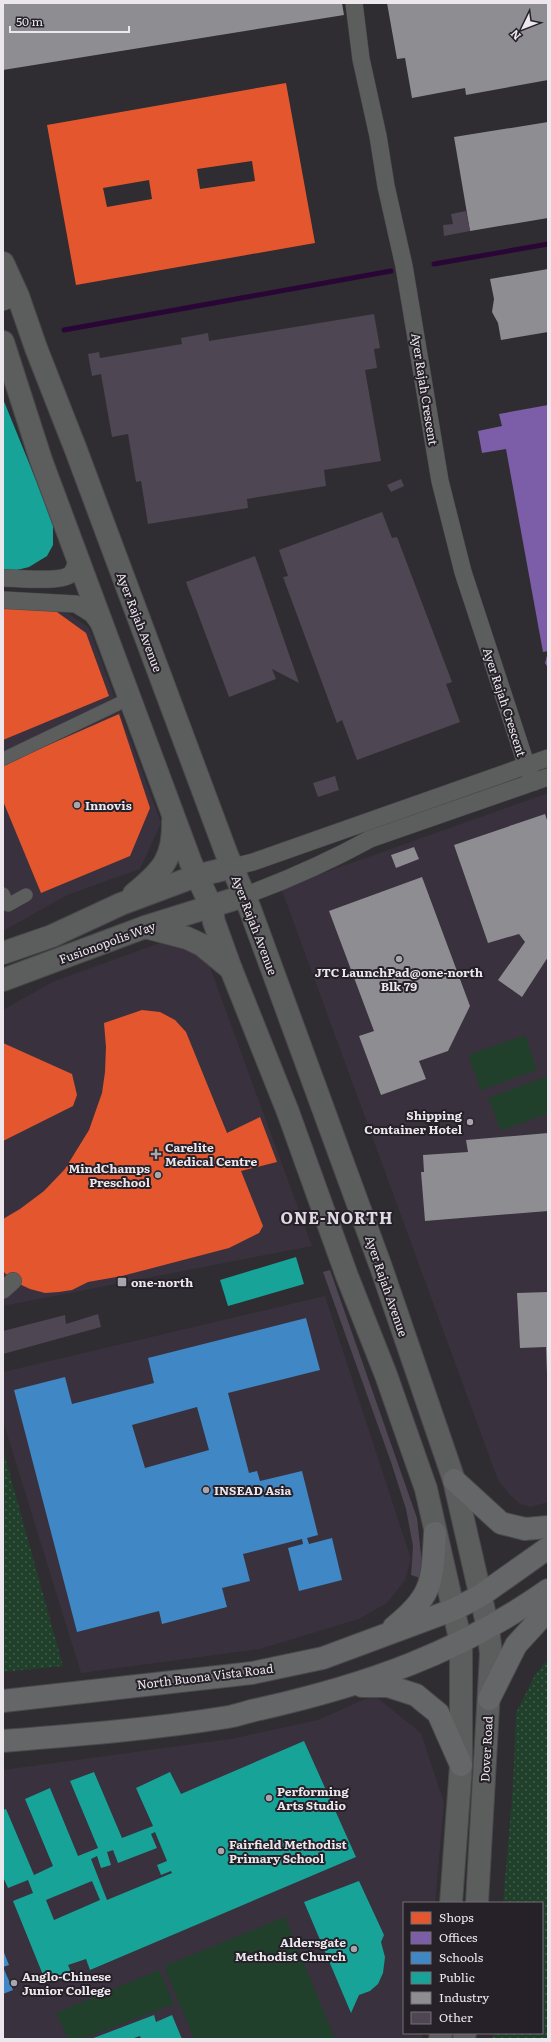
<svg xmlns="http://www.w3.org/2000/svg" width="551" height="2042" font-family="Literata,serif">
<defs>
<pattern id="grass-dots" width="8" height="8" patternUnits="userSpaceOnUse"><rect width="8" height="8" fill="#21402b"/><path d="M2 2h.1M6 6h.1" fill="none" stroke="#415c4a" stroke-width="1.8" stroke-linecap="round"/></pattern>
</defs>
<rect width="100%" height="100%" fill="#2f2d31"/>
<g fill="#39313d">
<polygon points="3,602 52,602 89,628 161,823 140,869 67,895 3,931"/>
<polygon points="548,793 548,1502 531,1507 520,1504 510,1495 498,1480 281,888"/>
<polygon points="168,940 207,959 312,1246 3,1306 3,1010 52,982"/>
<polygon points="325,1296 411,1559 405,1580 387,1603 359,1619 260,1649 81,1673 3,1421 3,1372"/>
<polygon points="374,1695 421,1733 444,1803 435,1903 404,1903 404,2033 423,2033 422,2039 3,2039 3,1770 230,1739 318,1720"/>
</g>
<g fill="url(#grass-dots)">
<polygon points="3,1450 63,1666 3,1672"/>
<polygon points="548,1659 548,2039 492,2039 493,2033 542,2033 542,1903 503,1903 513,1787 516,1713 535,1675"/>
</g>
<g fill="#21402b">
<polygon points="525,1035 537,1070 481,1090 468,1055"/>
<polygon points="548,1076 548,1113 501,1131 488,1098"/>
<polygon points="285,1917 335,2039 194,2039 164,1966"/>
<polygon points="159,1970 174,2004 82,2039 68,2039 56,2013"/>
</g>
<g fill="#e4572e" fill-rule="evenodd">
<path d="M 286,83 L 315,243 L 76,285 L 47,125 ZM 252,161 L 255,181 L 200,189 L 197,169 ZM 149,180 L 152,199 L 107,207 L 103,188 Z"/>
<polygon points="3,606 50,607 86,633 109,696 3,740"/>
<polygon points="119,714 150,808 130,856 41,893 3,801 3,765"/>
<polygon points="142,1010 160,1012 175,1020 186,1032 227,1133 260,1117 277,1162 241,1171 263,1226 259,1233 229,1248 122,1276 88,1282 72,1290 59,1292 45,1293 30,1289 13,1281 3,1271 3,1219 20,1209 44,1191 65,1169 89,1130 102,1093 105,1072 106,1047 104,1023"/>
<polygon points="3,1043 72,1074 77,1095 73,1106 3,1141"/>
</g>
<g fill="#7b5ea7">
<polygon points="548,405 548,651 543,652 506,449 482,453 478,431 502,426 499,414"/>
<polygon points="548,652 548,668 545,663"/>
</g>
<g fill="#3f88c5" fill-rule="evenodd">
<path d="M 306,1318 L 320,1370 L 228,1393 L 249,1473 L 257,1471 L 260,1481 L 302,1471 L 318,1535 L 307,1538 L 309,1544 L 332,1538 L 342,1580 L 299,1591 L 288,1548 L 303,1544 L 302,1539 L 243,1554 L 250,1581 L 222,1588 L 227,1607 L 162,1624 L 159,1611 L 77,1632 L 14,1390 L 65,1377 L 72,1404 L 154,1383 L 148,1358 ZM 197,1407 L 209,1450 L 145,1468 L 132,1425 Z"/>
<polygon points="3,1950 9,1965 3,1967 13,1990 3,1994"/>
</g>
<g fill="#17a398" fill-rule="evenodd">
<polygon points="3,399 53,522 53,545 47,556 29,567 5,573 3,573"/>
<polygon points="296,1257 304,1284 228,1306 220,1280"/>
<path d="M 304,1741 L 356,1857 L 90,1970 L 86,1959 L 68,1965 L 72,1974 L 53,1982 L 49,1973 L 43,1975 L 13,1901 L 33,1893 L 28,1880 L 8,1888 L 3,1877 L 3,1810 L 6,1809 L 34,1875 L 53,1866 L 25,1799 L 50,1788 L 78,1856 L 98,1848 L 70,1781 L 94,1772 L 122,1838 L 153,1826 L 136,1788 L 170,1772 L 181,1794 ZM 155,1832 L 167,1861 L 157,1865 L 161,1875 L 171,1871 L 172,1873 L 107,1900 L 91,1859 L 97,1856 L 101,1868 L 111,1865 L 107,1852 L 113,1850 L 118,1863 L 157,1848 L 151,1834 ZM 92,1881 L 100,1900 L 54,1920 L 46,1900 Z"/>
<polygon points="359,1881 384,1935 381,1942 385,1957 383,1973 378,1984 370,1991 359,1995 351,2013 304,1902"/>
<polygon points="154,2015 156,2022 172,2015 182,2039 141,2039 140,2036 131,2039 91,2039"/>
</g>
<g fill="#8d8d92">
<polygon points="3,3 342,3 344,15 3,70"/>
<polygon points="387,3 548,3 548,80 466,95 465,88 412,98 405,58 397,59"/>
<polygon points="548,122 548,218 470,231 454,137"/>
<polygon points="548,269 548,332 501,340 498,323 492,312 494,299 490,279"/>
<polygon points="545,814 548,823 548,957 522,997 498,980 525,942 519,934 488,943 454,845"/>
<polygon points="414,847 419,859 396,868 391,855"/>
<polygon points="422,877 470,1006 448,1051 419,1061 426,1079 381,1095 359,1036 374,1031 329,911"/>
<polygon points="548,1133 548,1211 425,1221 421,1172 424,1172 423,1155 468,1152 466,1140"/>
<polygon points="548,1292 548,1373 547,1374 546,1347 520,1348 517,1293"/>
</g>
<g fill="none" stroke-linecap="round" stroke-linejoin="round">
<g stroke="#2a0637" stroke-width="5">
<polyline points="434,264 548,244"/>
<polyline points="64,330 391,271"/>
</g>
</g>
<g fill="#4e4652">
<polygon points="466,211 470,231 444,236 443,225 453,224 451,214"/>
<polygon points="374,314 380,348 374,349 377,368 365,370 381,461 324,470 326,486 247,499 248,508 148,524 141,481 136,482 128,434 112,437 101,374 92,376 88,354 99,352 100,358 182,344 181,338 208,333 209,341"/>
<polygon points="401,479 404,486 391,492 387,485"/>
<polygon points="382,512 392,538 397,537 452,682 446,684 460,722 357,760 342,720 337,723 283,577 288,576 279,550"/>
<polygon points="255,556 299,683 272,669 276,679 229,697 186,582"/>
<polygon points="335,776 339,790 318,797 313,783"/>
<polygon points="330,1270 417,1518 422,1563 420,1578 411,1575 413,1546 406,1509 391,1462 323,1272"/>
<polygon points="98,1314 101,1327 3,1354 3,1331 65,1315 66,1324"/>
</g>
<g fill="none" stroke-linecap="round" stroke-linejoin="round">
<g stroke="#49484a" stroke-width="14">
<g id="pedestrian">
<polyline points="3,759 120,703"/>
<polyline points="3,894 8,905 26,895"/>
</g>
</g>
<g stroke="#49484a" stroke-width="18">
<g id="minor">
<polyline points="354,3 361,59 378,136 386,186 404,266 440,481 463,572 527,767 534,782"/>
<polyline points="3,302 18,296"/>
<path d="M 3,578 C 17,578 61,583 71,574 C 74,570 76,564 78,560"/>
<polyline points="3,600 76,604 92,614 100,625"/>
<polyline points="233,867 253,862 548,758"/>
<path d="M 244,896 C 287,880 330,861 370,839 L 548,777"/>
<polyline points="3,1290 13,1281"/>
</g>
</g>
<g stroke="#49484a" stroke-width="24">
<g id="tertiary">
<polyline points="3,263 18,296 36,348 76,450 227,855 250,909 381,1267 454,1480 488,1628 491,1654 477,1903"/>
<polyline points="3,342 41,460 191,863 211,906 214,922 231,969 288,1112 347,1276 386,1375 426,1489 461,1643 461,1765 451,1903"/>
<path d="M 134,894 C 162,871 174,859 173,821"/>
<polyline points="145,927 187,938 202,945 231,969"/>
<polyline points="3,953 52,936 121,904 196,876 233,867"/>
<polyline points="3,980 145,927 244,896"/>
<polyline points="440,2039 441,2033"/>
<polyline points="464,2039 465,2033"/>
</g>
</g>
<g stroke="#49484a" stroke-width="24">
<g id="primary">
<polyline points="454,1480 501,1523 525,1529 548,1527"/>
<path d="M 394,1627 C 434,1595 432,1581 435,1533"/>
<polyline points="362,1686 388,1686 416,1695 422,1700 438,1713 461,1765"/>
<polyline points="489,1699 516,1645 548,1610"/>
<polyline points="3,1701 252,1673 323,1658 455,1609 480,1596 548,1548"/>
<path d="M 3,1741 C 78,1735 154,1729 228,1717 C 239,1715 249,1711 260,1709 C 366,1685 459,1653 548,1590"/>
</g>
</g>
<use href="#pedestrian" stroke="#5c5d5d" stroke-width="13"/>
<use href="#minor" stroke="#5c5d5d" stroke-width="17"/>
<use href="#tertiary" stroke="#5c5d5d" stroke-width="22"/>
<use href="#primary" stroke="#656667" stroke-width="22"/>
</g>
<g fill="#a9a6ab" stroke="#262129" stroke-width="1.5">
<circle cx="77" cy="805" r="4"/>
<circle cx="399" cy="959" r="4"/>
<circle cx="470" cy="1122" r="4"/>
<path d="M154 1148h4v4h4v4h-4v4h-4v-4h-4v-4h4z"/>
<circle cx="158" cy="1175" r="4"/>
<rect x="117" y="1277" width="10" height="10" rx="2"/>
<circle cx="206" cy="1490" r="4"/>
<circle cx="269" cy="1798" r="4"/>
<circle cx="221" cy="1851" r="4"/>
<circle cx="354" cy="1949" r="4"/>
<circle cx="14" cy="1983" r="4"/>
</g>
<g text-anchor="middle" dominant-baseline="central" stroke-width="4" stroke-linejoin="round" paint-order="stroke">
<g font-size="12" fill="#ebe7ec" stroke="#262129">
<text transform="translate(425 389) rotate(81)">Ayer Rajah Crescent</text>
<text transform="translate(140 622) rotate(69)">Ayer Rajah Avenue</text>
<text transform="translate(505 702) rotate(72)">Ayer Rajah Crescent</text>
<text transform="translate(255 925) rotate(69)">Ayer Rajah Avenue</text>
<text transform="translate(107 942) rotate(-20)">Fusionopolis Way</text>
<text transform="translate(387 1286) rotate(71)">Ayer Rajah Avenue</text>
<text transform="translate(205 1676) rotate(-7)">North Buona Vista Road</text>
<text transform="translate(486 1749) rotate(-87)">Dover Road</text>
</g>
<g font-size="12" font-weight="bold" fill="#ebe7ec" stroke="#262129" text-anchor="start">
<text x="85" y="805">Innovis</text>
<text x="399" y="972" text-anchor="middle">JTC LaunchPad@one-north<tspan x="399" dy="14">Blk 79</tspan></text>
<text x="462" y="1115" text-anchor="end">Shipping<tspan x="462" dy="14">Container Hotel</tspan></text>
<text x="165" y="1147">Carelite<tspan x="165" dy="14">Medical Centre</tspan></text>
<text x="150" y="1168" text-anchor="end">MindChamps<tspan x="150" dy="14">Preschool</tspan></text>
<text x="131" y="1282">one-north</text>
<text x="214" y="1490">INSEAD Asia</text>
<text x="277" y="1791">Performing<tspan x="277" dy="14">Arts Studio</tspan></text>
<text x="229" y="1844">Fairfield Methodist<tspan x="229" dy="14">Primary School</tspan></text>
<text x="346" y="1942" text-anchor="end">Aldersgate<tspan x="346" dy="14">Methodist Church</tspan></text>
<text x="22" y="1976">Anglo-Chinese<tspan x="22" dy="14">Junior College</tspan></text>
</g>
<g font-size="16" font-weight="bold" letter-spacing="1" fill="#e0d9e3" stroke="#262129">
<text x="337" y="1217">ONE-NORTH</text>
</g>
</g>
<rect width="551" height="2042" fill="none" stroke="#ebe7ec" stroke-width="8"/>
<rect x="403" y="1902" width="140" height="132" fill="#262129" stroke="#757077"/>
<rect x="411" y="1912" width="20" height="12" fill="#e4572e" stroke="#757077"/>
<text x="439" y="1922" font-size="12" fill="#ebe7ec">Shops</text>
<rect x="411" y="1932" width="20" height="12" fill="#7b5ea7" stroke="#757077"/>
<text x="439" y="1942" font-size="12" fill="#ebe7ec">Offices</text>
<rect x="411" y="1952" width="20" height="12" fill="#3f88c5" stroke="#757077"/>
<text x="439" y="1962" font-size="12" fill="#ebe7ec">Schools</text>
<rect x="411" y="1972" width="20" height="12" fill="#17a398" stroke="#757077"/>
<text x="439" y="1982" font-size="12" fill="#ebe7ec">Public</text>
<rect x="411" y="1992" width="20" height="12" fill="#8d8d92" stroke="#757077"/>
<text x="439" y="2002" font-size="12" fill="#ebe7ec">Industry</text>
<rect x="411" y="2012" width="20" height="12" fill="#4e4652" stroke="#757077"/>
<text x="439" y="2022" font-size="12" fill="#ebe7ec">Other</text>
<g transform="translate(523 28) rotate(227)" stroke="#262129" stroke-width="3" paint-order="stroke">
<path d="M0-3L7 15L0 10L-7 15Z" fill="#ebe7ec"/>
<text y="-6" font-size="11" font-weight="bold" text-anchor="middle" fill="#ebe7ec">N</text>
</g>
<path d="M10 26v6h119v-6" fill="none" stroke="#ebe7ec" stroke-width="2"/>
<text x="16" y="26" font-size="12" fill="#ebe7ec" stroke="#262129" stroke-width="3" paint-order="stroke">50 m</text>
</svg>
